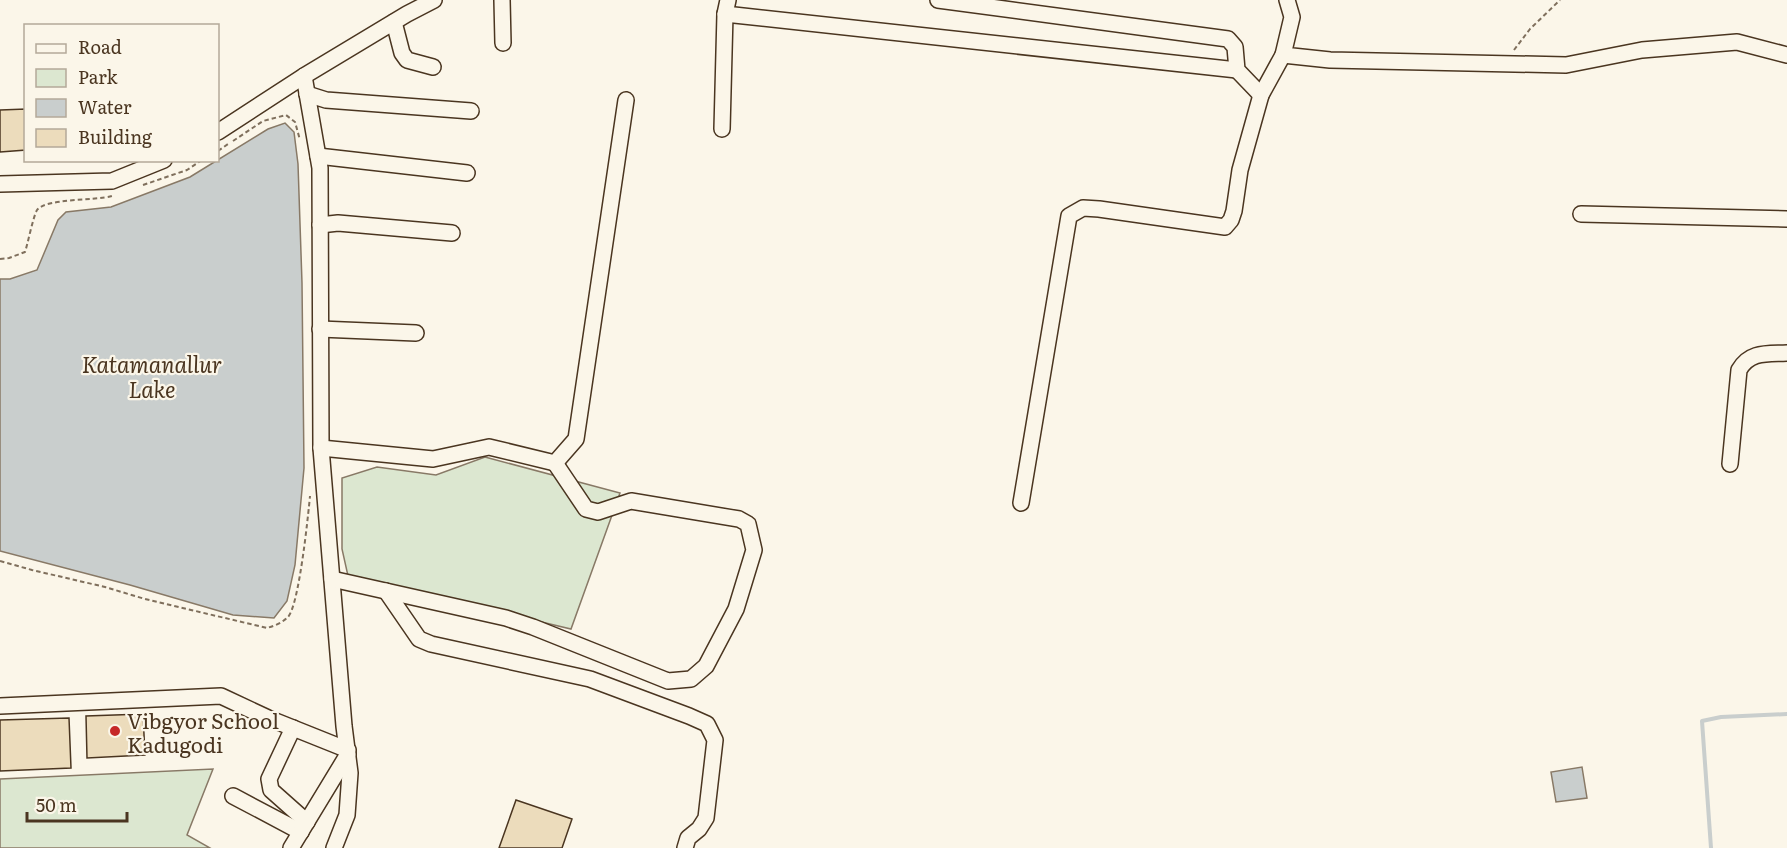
<svg xmlns="http://www.w3.org/2000/svg" width="1787" height="848" font-family="Literata,serif">
<rect width="100%" height="100%" fill="#fbf6e9"/>
<g fill="#dce7d0" stroke="#887966" stroke-width="1.5">
<polygon points="485,457 620,493 571,629 348,576 342,549 342,478 377,467 436,475"/>
<polygon points="213,769 187,835 210,848 0,848 0,779"/>
</g>
<g fill="#c9cecd" stroke="#887966" stroke-width="1.5">
<polygon points="285,123 294,132 298,164 302,283 304,468 295,565 287,601 274,618 233,615 130,585 0,551 0,279 10,279 37,270 58,220 66,212 111,207 190,177 268,129"/>
<polygon points="1582,767 1587,798 1556,802 1551,772"/>
</g>
<g fill="none" stroke-linecap="round" stroke-linejoin="round">
<polyline stroke="#c9cecd" stroke-width="4" points="1711,848 1702,721 1721,717 1787,714"/>
</g>
<g fill="#ecdcbc" stroke="#4a3520" stroke-width="1.5">
<polygon points="26,109 26,150 0,152 0,110"/>
<polygon points="143,714 145,755 87,758 86,716"/>
<polygon points="69,718 71,768 0,771 0,720"/>
<polygon points="516,800 572,819 562,848 499,848"/>
</g>
<g fill="none" stroke-linecap="round" stroke-linejoin="round">
<g stroke="#4a3520" stroke-width="18">
<g id="minor">
<polyline points="502,0 503,43"/>
<polyline points="938,0 1228,39 1235,47 1237,70 1261,95"/>
<polyline points="1287,0 1292,17 1283,55 1330,60 1566,65 1642,50 1737,42 1787,55"/>
<polyline points="725,14 1237,70"/>
<polyline points="394,22 402,53 407,60 433,67"/>
<polyline points="304,76 320,168 321,448 344,726 350,773 347,815 334,848"/>
<polyline points="307,94 326,100 471,111"/>
<polyline points="722,129 725,14 728,0"/>
<polyline points="218,132 304,76 407,14 434,0"/>
<polyline points="318,156 467,173"/>
<polyline points="0,184 112,181 164,160"/>
<polyline points="1581,214 1787,219"/>
<polyline points="320,225 338,223 452,233"/>
<polyline points="320,329 416,333"/>
<polyline points="321,448 433,459 489,447 555,463 576,439 626,100"/>
<path d="M 1730,464 L 1739,370 C 1750,351 1767,354 1787,353"/>
<polyline points="1021,503 1069,216 1083,208 1099,209 1225,227 1231,220 1234,211 1240,170 1261,95 1283,55"/>
<polyline points="332,579 506,618 533,627 668,681 691,679 706,666 736,609 754,550 748,524 739,519 631,501 598,512 586,509 555,463"/>
<polyline points="386,591 419,639 431,644 590,679 689,716 707,724 715,740 706,818 699,829 688,838 685,848"/>
<polyline points="0,706 221,696 268,718 348,750"/>
<polyline points="293,728 269,779 271,790 307,822"/>
<polyline points="233,796 301,832"/>
<polyline points="291,848 348,754"/>
</g>
</g>
<g stroke="#7f6f5c" stroke-width="2" stroke-dasharray="4.5 3" stroke-linecap="butt">
<polyline points="1514,50 1530,29 1560,0"/>
<polyline points="233,141 263,121 286,115 295,122 300,140"/>
<polyline points="218,151 228,144"/>
<polyline points="143,185 187,170 202,160"/>
<path d="M 0,259 L 9,258 L 25,252 C 28,243 33,217 37,210 C 46,198 95,201 112,196"/>
<path d="M 0,561 L 32,570 L 105,587 L 145,599 L 267,628 C 274,626 282,623 288,617 C 299,605 308,517 310,496"/>
</g>
<use href="#minor" stroke="#fbf6e9" stroke-width="15"/>
</g>
<circle fill="#c62828" stroke="#fbf6e9" stroke-width="2" cx="115" cy="731" r="6"/>
<g text-anchor="middle" dominant-baseline="central" stroke-width="4.5" stroke-linejoin="round" paint-order="stroke">
<g font-size="21" fill="#4a3520" stroke="#fbf6e9" text-anchor="start">
<text x="127" y="719">Vibgyor School<tspan x="127" dy="24">Kadugodi</tspan></text>
</g>
<g font-size="22" font-style="italic" fill="#4a3520" stroke="#fbf6e9">
<text x="152" y="363">Katamanallur<tspan x="152" dy="25">Lake</tspan></text>
</g>
</g>
<rect x="24" y="24" width="195" height="138" fill="#fbf6e9" stroke="#b4a999" stroke-width="1.5"/>
<rect x="36" y="44" width="30" height="9" fill="#fbf6e9" stroke="#b4a999" stroke-width="1.5"/>
<text x="78" y="54" font-size="18" fill="#4a3520">Road</text>
<rect x="36" y="69" width="30" height="18" fill="#dce7d0" stroke="#b4a999" stroke-width="1.5"/>
<text x="78" y="84" font-size="18" fill="#4a3520">Park</text>
<rect x="36" y="99" width="30" height="18" fill="#c9cecd" stroke="#b4a999" stroke-width="1.5"/>
<text x="78" y="114" font-size="18" fill="#4a3520">Water</text>
<rect x="36" y="129" width="30" height="18" fill="#ecdcbc" stroke="#b4a999" stroke-width="1.5"/>
<text x="78" y="144" font-size="18" fill="#4a3520">Building</text>
<path d="M27 812v9h100v-9" fill="none" stroke="#4a3520" stroke-width="3"/>
<text x="36" y="812" font-size="18" fill="#4a3520" stroke="#fbf6e9" stroke-width="4.5" paint-order="stroke">50 m</text>
</svg>
